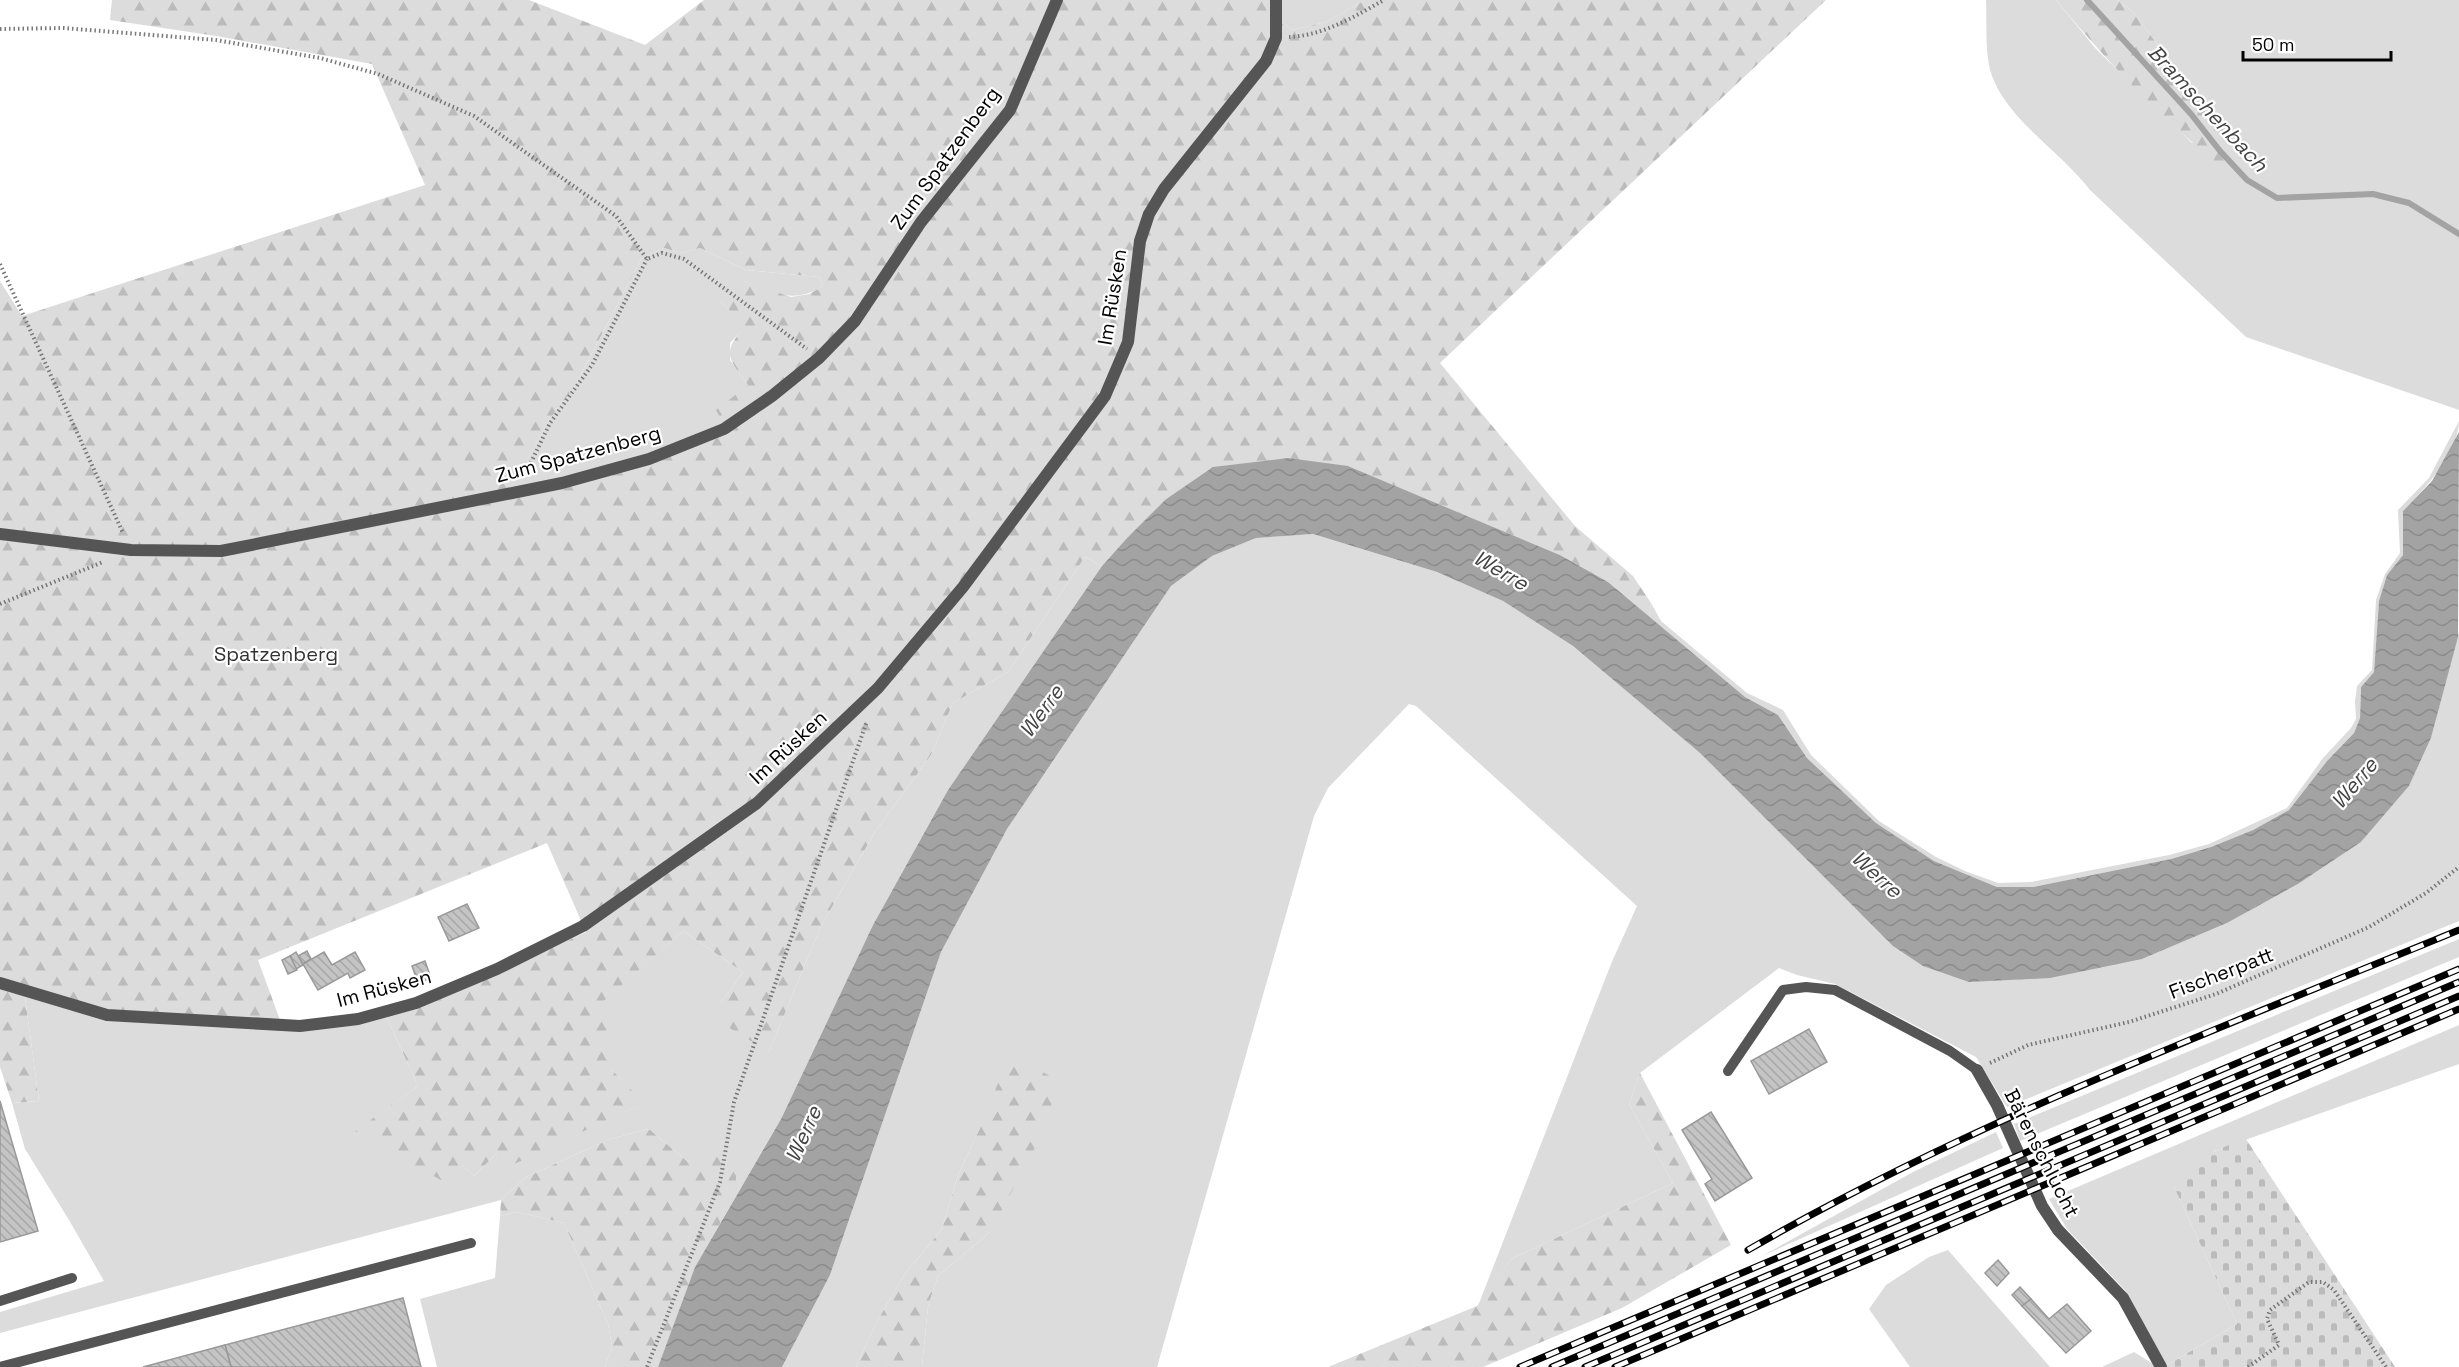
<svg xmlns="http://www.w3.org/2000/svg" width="2459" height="1367" font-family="'Space Grotesk',sans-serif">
<defs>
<pattern id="forest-firs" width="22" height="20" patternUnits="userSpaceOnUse" patternTransform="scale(1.5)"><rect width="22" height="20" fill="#dcdcdc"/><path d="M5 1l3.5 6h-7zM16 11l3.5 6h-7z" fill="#bbb"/></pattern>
<pattern id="cemetery-stones" width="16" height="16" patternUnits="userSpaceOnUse" patternTransform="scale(1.5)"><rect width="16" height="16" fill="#dcdcdc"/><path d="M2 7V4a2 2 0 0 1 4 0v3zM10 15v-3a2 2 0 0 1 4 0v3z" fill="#bbb"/></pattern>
<pattern id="water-waves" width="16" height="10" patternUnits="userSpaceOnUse" patternTransform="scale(1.5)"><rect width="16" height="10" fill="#a3a3a3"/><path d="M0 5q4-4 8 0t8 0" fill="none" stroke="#8b8b8b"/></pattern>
<pattern id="building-back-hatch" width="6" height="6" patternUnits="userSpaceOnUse" patternTransform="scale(1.5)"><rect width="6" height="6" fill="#c4c4c4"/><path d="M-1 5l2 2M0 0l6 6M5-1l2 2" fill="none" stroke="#a7a7a7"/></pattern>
</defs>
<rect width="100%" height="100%" fill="#fff"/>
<g fill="#dcdcdc">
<polygon points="1283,0 1365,0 1326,22 1292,30 1283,22"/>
<path d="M 1986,0 L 2056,0 L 2096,49 L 2192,143 L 2233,139 L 2210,116 L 2135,14 L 2118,0 L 2459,0 L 2459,410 L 2246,337 L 2090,190 C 2061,151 1999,115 1989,65 C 1985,44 1987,21 1986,0 Z"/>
<path d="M 664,248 L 682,253 L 700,248 L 746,270 L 819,277 L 823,286 C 792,305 775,292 743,281 L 721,302 L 746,326 L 730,343 L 730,360 L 748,385 L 728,434 L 650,464 L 505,500 L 549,420 L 574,388 L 641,259 Z"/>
<path d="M 2459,421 C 2459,452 2424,490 2403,511 L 2403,555 L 2387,575 L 2379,601 L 2374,672 L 2361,687 L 2360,718 L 2354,733 L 2327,761 L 2289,810 L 2253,830 L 2211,847 L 2171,859 L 2033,887 L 1997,887 L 1934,861 L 1876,823 L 1807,758 L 1778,715 L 1745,697 L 1649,617 L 1651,603 L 1661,621 L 1747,693 L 1783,710 L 1811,755 L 1879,821 L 1936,857 L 1965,871 L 1998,883 L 2031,882 L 2169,855 L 2209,844 L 2287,808 L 2323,758 L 2351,728 L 2356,719 L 2355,701 L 2357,686 L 2372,670 L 2376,600 L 2385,574 L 2400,553 L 2398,510 L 2429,478 Z"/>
<polygon points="1313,534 1437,572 1503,601 1573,646 1700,753 1862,915 2142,959 2227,923 2298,884 2361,842 2409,786 2431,738 2459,631 2459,921 2007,1107 1976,1057 1835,984 1797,975 1779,968 1640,1073 1629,1104 1673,1183 1511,1259 1478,1306 1611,964 1637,906 1416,706 1409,704 1328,788 1314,816 1157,1367 922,1367 928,1306 938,1276 990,1232 980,1128 958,1175 942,1229 904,1275 876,1323 856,1367 782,1367 830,1275 941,952 1007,829 1171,586 1212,556 1256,538"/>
<polygon points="1085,557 1102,566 948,790 873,925 781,1119 736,1196 736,1174 687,1161 649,1129 610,1139 526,1177 501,1200 0,1333 0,1312 104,1281 69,1220 25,1149 12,1103 39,1101 25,997 281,1030 386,1016 418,1086 356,1131 462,1165 474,1176 497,1153 645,1105 611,1069 596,1038 596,1007 683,931 743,972 721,1003 769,1052 820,928 875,832 931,755 953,703 1008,672"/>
<polygon points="2459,939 2459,957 2020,1141 2014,1124"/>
<polygon points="2459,1025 2459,1064 2214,1151 2174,1187 2237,1324 2167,1365 2124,1289 2067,1229 2049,1199"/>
<polygon points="1996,1132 2003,1148 1762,1256 1913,1172"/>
<polygon points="517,1212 564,1223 608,1324 612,1346 605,1367 437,1367 420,1299 495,1278 500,1216"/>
<polygon points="1948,1250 2050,1367 1910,1367 1869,1309 1886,1285 1929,1257"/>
<polygon points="2134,1352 2158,1367 2102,1367"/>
</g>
<g fill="url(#forest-firs)" fill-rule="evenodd">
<path d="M 112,0 L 529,0 L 645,45 L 704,0 L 1283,0 L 1283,22 L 1292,30 L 1326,22 L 1365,0 L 1826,0 L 1440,363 L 1575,526 L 1633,576 L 1651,603 L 1649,617 L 1608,582 L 1560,555 L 1348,466 L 1165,500 L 1127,538 L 1102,566 L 1085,557 L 1008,672 L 953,703 L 931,755 L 875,832 L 820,928 L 769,1052 L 723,1024 L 721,1003 L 743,972 L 683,931 L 597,1007 L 610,1027 L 597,1038 L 620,1059 L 611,1069 L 646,1105 L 624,1112 L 510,1166 L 497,1153 L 474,1176 L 462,1165 L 446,1183 L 355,1131 L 418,1086 L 386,1016 L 497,973 L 586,932 L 547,843 L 258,960 L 280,1020 L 107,1010 L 25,997 L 39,1101 L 12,1103 L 0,1067 L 0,281 L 22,316 L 425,185 L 372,64 L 216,36 L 110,20 ZM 664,248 L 682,253 L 700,248 L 746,270 L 819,277 L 823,286 L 809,294 L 791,297 L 743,281 L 724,284 L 721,302 L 745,326 C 721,354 728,357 748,385 L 716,410 L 728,434 L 650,464 L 506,499 L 549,420 L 574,388 L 641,259 Z"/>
<path d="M 2056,0 L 2118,0 L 2135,14 L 2210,116 L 2233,139 L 2228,163 L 2221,166 C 2160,118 2106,60 2056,0 Z"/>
<polygon points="1021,1060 1050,1076 1054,1095 1045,1129 990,1232 938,1276 928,1306 922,1367 856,1367 876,1323 904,1275 942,1229 958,1175 980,1128 1004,1068"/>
<polygon points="1640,1073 1731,1245 1622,1308 1483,1367 1328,1367 1477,1306 1511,1259 1673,1183 1629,1104"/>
<polygon points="649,1129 687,1161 701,1163 715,1154 736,1174 736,1196 695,1267 658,1367 605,1367 612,1346 608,1324 564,1223 517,1212 500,1216 501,1200 526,1177 610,1139"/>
</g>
<path fill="url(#cemetery-stones)" d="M 2246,1139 L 2395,1367 L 2167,1367 L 2167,1365 L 2237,1324 L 2174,1187 C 2193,1157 2213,1151 2246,1139 Z"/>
<polygon fill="url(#water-waves)" points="2459,432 2458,637 2431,738 2409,786 2361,842 2298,884 2227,923 2142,959 2050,978 1969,982 1923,966 1893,946 1700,753 1573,646 1503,601 1437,572 1313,534 1256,538 1212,556 1171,586 1007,829 941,952 830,1275 782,1367 658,1367 695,1267 781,1119 873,925 948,790 1102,566 1127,538 1165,500 1213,467 1288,458 1348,466 1560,555 1608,582 1745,697 1778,715 1807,758 1876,823 1934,861 1997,887 2033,887 2171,859 2211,847 2253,830 2289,810 2327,761 2354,733 2360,718 2361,687 2374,672 2379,601 2387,575 2403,555 2403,511 2432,481"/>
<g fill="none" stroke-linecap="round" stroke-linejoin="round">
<polyline stroke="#a3a3a3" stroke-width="6" points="2087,0 2191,114 2220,151 2247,180 2277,198 2373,194 2409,203 2459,234"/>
</g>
<g fill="url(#building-back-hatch)" stroke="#999" stroke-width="1.5">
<polygon points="467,904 479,928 449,941 438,917"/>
<polygon points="307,951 311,959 303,964 298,956"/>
<polygon points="296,952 303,965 296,969 290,956"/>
<polygon points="324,952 332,965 355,952 365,970 350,978 348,973 318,990 303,964"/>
<polygon points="290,956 297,970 288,974 282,960"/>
<polygon points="425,961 431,978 418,983 412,966"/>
<polygon points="1809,1029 1827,1062 1769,1094 1751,1061"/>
<polygon points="0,1101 38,1231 0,1242"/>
<polygon points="1711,1112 1752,1178 1715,1201 1705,1184 1712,1179 1682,1130"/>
<polygon points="1998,1260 2009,1273 1997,1286 1985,1273"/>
<polygon points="2020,1287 2031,1299 2022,1306 2012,1295"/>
<polygon points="403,1298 421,1367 231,1367 225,1345"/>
<polygon points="2031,1299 2049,1319 2067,1304 2091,1331 2066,1353 2022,1306"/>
<polygon points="225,1345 231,1367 143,1367"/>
</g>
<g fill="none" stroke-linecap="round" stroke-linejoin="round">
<g stroke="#777" stroke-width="4" stroke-dasharray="1.5 3" stroke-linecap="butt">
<polyline points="0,29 63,28 216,40 320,58 378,74 474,116 616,216 647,259 662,253 684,259 807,349"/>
<path d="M 1289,37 C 1322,36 1356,16 1384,0"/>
<polyline points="0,264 123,533"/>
<polyline points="525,475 550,423 592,365 647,259"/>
<polyline points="0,604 103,562"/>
<polyline points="1990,1063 2028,1045 2129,1022 2216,994 2369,927 2426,893 2459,867"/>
<polyline points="647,1367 720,1182 734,1102 867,721"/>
<polyline points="2248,1367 2279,1345 2267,1319 2270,1310 2309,1282 2323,1282 2334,1290 2386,1367"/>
</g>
<g stroke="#555" stroke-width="10">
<polyline points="1728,1071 1783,990 1806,987 1835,990 1950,1051 1977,1070"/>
<polyline points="0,1301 72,1278"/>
<polyline points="0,1367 471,1243"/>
</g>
<g stroke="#555" stroke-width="12">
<polyline points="0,534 131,550 221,551 562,483 649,459 724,429 772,396 819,358 855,321 921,222 1010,110 1057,0"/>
<polyline points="0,983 107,1015 300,1026 358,1019 416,1003 497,969 583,926 757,803 878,688 963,587 1105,396 1128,342 1140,241 1149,214 1164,189 1266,61 1276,38 1276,0"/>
<polyline points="1977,1070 1997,1105 2042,1206 2058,1230 2123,1298 2161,1367"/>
</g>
<g stroke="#000" stroke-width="7">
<g id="rail">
<path d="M 1748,1250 C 1974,1120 2219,1029 2459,930"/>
<polyline points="1520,1367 2459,969"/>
<polyline points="1552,1367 2459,982"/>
<polyline points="1585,1367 2459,996"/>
<polyline points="1615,1367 2459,1009"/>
</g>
</g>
<use href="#rail" stroke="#fff" stroke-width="4.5" stroke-dasharray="14" stroke-linecap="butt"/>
</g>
<g text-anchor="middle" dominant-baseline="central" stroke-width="4.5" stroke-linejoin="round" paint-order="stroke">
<g font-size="20" fill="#000" stroke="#fff">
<text transform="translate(945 158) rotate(-54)">Zum Spatzenberg</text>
<text transform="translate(1112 297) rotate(-81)">Im Rüsken</text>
<text transform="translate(578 454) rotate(-15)">Zum Spatzenberg</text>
<text transform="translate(788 747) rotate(-43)">Im Rüsken</text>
<text transform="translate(2221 973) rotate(-21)">Fischerpatt</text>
<text transform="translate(384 988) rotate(-15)">Im Rüsken</text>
<text transform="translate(2042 1153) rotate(63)">Bärenschlucht</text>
</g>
<g font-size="20" fill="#333" stroke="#fff">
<text x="276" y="654">Spatzenberg</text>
</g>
<g font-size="21" font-style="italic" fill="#444" stroke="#fff">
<text transform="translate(2208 108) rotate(47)">Bramschenbach</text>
<text transform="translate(1501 570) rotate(30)">Werre</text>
<text transform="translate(1041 711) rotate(-54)">Werre</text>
<text transform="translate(2354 783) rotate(-50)">Werre</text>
<text transform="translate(1877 874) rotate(42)">Werre</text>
<text transform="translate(803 1134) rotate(-66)">Werre</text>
</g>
</g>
<path d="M2243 51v9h148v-9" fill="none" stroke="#000000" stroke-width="3"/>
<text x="2252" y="51" font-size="18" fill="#000000" stroke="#ffffff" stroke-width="4.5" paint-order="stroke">50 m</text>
</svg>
